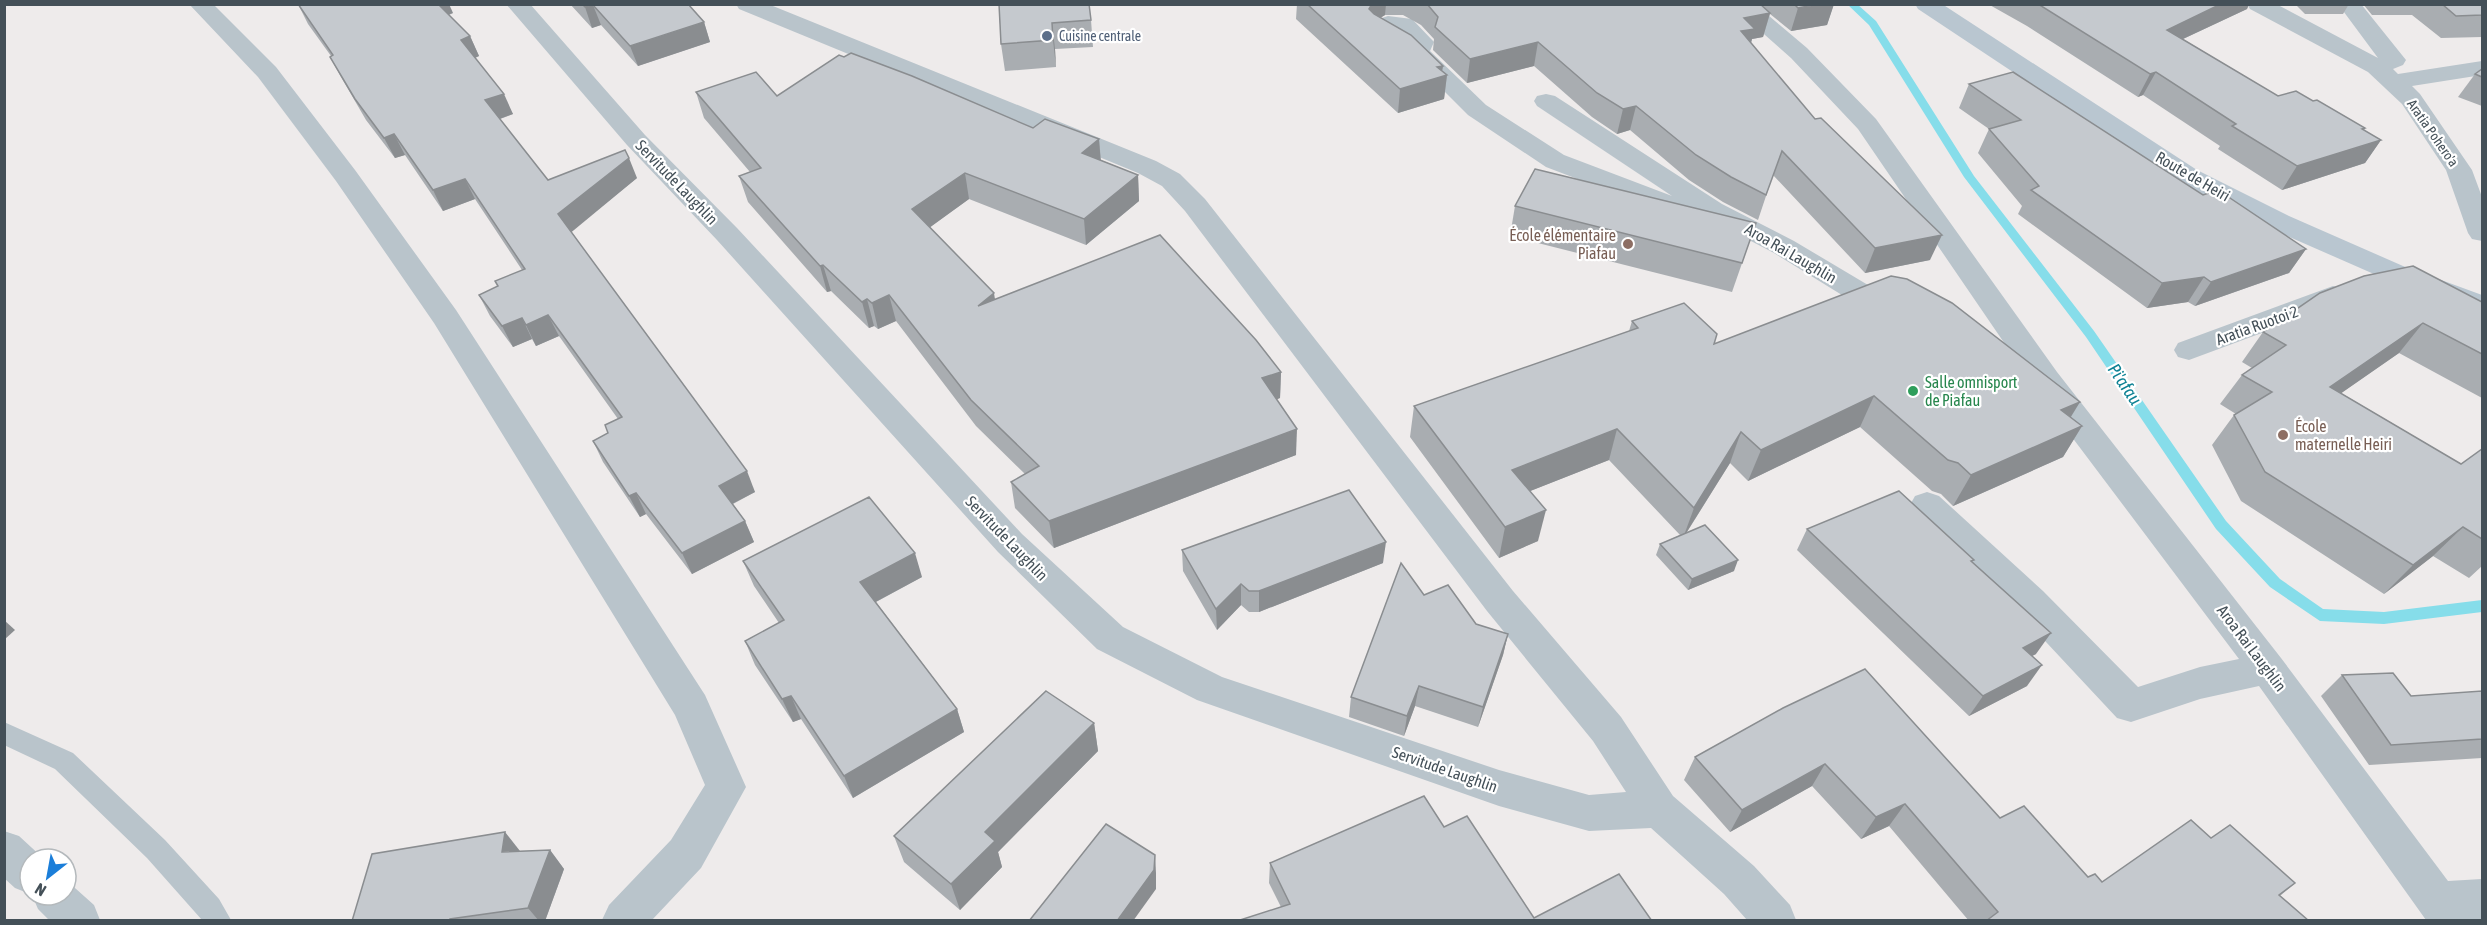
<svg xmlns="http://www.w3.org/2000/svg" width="2487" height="925" font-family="'Asap Condensed',sans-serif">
<rect width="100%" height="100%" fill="#eeebeb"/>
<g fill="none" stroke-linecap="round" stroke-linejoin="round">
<polygon fill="#86ddea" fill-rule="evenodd" points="1847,4 1857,4 1876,21 1974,176 2094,331 2226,521 2280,579 2323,609 2384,612 2482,600 2482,612 2384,624 2320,621 2270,587 2216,529 2086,337 1964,177 1869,25"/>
<polygon fill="#b9c4cb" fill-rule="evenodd" points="4,722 73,753 165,840 219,899 231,920 202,920 147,858 55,769 4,745"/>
<g fill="#b9c4cb" fill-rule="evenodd">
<polygon points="189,4 213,4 276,67 355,170 456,310 705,695 746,787 701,868 652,920 602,920 609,905 671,840 705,785 675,715 434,323 336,181 258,77"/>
<polygon points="506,4 530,4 645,135 737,228 1022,534 1123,627 1222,677 1499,770 1589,795 1626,792 1593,741 1487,611 1185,211 1162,186 1138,173 739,9 736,4 768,4 1156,161 1180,174 1205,199 1513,591 1621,717 1673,796 1754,866 1790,905 1796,920 1747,920 1724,894 1651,828 1589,831 1499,806 1197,700 1097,649 998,552 717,240 627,145"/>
<polygon points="1730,4 1755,4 1807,48 1876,119 2057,372 2281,658 2448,881 2482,879 2482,919 2426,920 2259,686 2200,699 2131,722 2117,718 2017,611 1915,514 1910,505 1915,496 1927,492 1939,496 2043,591 2138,687 2200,667 2239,659 2035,388 1858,129 1791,58"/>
<polygon points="2247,4 2276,4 2378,58 2338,4 2361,4 2406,60 2403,65 2393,69 2398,74 2482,61 2482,75 2412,86 2420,94 2472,170 2482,197 2482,241 2472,239 2468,233 2446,170 2402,104 2368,72 2250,9"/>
<path d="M 1388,16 L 1412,19 L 1434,42 L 1430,51 L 1486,105 L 1564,155 L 1672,196 L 1537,106 L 1534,101 L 1537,96 L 1546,94 L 1555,96 L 1722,204 L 1794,241 L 1868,285 L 1907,292 L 1912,299 L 1907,306 L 1897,309 L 1850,300 L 1774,253 L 1701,215 L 1690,220 L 1680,218 L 1546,167 L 1468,115 L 1410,57 L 1373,36 L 1369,31 C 1375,23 1379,18 1388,16 Z"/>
<polygon points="2333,286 2343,289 2348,296 2343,303 2189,360 2178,357 2174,350 2178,343"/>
<polygon points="4,831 19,836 44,859 30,859 30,894 15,888 4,878"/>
<polygon points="66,880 94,905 100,920 49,920 38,909 32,895 66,895"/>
</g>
<polygon fill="#b9c6d0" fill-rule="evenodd" points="1915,4 1942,4 2197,170 2289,216 2403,266 2482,295 2482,316 2383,278 2269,228 2179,182 1918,9"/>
</g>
<g fill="#a9adb1">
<polygon points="298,4 453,13 449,15 470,36 479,56 475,58 513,114 500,119 548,180 637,178 571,231 755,492 733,504 745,521 754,542 692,574 646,514 640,517 603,462 593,441 608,433 618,419 559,336 536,346 532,339 513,347 490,316 479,295 498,286 522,270 475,199 443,211 405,155 395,158 366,120 341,77 330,57 331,56 308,24"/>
<polygon points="570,4 688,4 704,22 710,42 638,66 601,25 592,28"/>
<polygon points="999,4 1091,20 1093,47 1055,49 1056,67 1005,71 1001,44"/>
<polygon points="1297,4 1834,4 1827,25 1791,31 1770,14 1763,37 1752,39 1751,43 1930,260 1865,273 1773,175 1758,220 1723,202 1689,180 1630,130 1617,134 1592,117 1534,66 1467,83 1433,50 1434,39 1421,25 1403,15 1385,15 1380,18 1443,66 1442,71 1447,75 1444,99 1398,113 1296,19"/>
<polygon points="1988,4 2249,4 2247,9 2183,39 2278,96 2313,101 2365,128 2364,130 2381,140 2365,163 2282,190 2218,149 2220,146 2143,95 2138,97 2027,26"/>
<polygon points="2295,4 2349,4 2343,14 2305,14"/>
<polygon points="2363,4 2482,4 2482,37 2441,38 2412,15 2372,15"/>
<polygon points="2482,69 2482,106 2458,97 2475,74"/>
<polygon points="1969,84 2203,195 2306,249 2289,273 2195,306 2188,302 2147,308 2018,214 2022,206 1978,153 1989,129 1959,108"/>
<polygon points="696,92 777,96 1033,128 1099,139 1101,160 1138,175 1139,201 1086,245 969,199 930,227 995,299 1281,372 1280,398 1277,399 1296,455 1054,548 1015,508 1011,482 1025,474 976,426 896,321 878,329 874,326 869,328 831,291 827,292 748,202 739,176 750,172 704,118"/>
<polygon points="1515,206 1756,223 1732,292 1510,236"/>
<polygon points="2482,302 2482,398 2399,353 2341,393 2461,464 2482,449 2482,566 2469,578 2433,556 2384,594 2241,501 2212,445 2234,415 2236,414 2220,404 2242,375 2252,368 2242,362 2263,332"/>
<polygon points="1632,321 1714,344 2071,417 2082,426 2063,457 1953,506 1941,494 1932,491 1860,427 1748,481 1730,463 1687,532 1734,571 1688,590 1656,555 1660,544 1680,535 1609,460 1530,491 1538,541 1499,558 1410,437 1414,406 1629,331"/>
<polygon points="1807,529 1972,562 2036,654 2032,656 2027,686 1969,716 1797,550"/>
<polygon points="1182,550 1383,563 1259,612 1249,612 1241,605 1217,630 1183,571"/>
<polygon points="743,561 922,577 876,602 957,709 964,732 853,798 801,719 793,722 755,665 745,641 779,623 754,586"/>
<polygon points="1424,595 1476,624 1508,634 1503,655 1478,727 1415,706 1404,736 1349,717 1351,697"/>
<polygon points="2342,675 2411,696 2482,691 2482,758 2369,765 2321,696"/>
<polygon points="1783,708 2000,818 2088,877 2102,882 2211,838 2295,883 2280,896 2309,921 1969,921 1889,826 1861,839 1812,786 1730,832 1684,780 1695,757"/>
<polygon points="1094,723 1098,751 998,852 1002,867 960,910 904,862 894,836"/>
<polygon points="1444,827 1534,918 1237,921 1281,907 1269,883 1270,863"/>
<polygon points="550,850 564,869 545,921 352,921 520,851"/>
</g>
<g fill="#8a8d90">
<polygon points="435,4 449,4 453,13 441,17"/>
<polygon points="1372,4 1386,4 1385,15 1375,21 1369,9"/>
<polygon points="1834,4 1827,25 1791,31 1798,8 1818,5"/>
<polygon points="2221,4 2249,4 2247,9 2155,52 2167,30"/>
<polygon points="593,5 601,25 592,28 585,7"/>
<polygon points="1770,13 1763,37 1752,39 1748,53 1734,55 1744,18"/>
<polygon points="704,22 710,42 638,66 630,46"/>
<polygon points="1052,23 1055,49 1056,67 1053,40"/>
<polygon points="470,36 479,56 470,60 461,40"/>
<polygon points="1538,42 1534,66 1467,83 1470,59"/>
<polygon points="1443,66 1441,77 1447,75 1444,99 1398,113 1400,89 1437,67"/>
<polygon points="2156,72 2143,95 2138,97 2150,74"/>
<polygon points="504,94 513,114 494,121 485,100"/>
<polygon points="1636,106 1630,130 1617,134 1623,109"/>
<polygon points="2365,128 2350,150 2381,140 2365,163 2282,190 2297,166 2362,129"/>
<polygon points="394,134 405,155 395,158 384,138"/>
<polygon points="1099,139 1101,165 1082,153"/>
<polygon points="629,158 637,178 568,235 558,214"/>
<polygon points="965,173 969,199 918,236 912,209"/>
<polygon points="1138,175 1139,201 1086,245 1084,219"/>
<polygon points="465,179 475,199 443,211 433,190"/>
<polygon points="1942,235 1930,260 1865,273 1875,248"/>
<polygon points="2306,249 2289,273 2195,306 2211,282"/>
<polygon points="823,265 831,291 827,292 820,266"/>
<polygon points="2204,277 2188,302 2147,308 2162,283"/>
<polygon points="994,293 998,319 978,306"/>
<polygon points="889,295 896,321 878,329 872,303"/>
<polygon points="867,299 874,326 869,328 862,302"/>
<polygon points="548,315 559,336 536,346 526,325"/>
<polygon points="522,318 532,339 513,347 502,326"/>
<polygon points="2423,323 2399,353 2307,417 2330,387"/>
<polygon points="1281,372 1280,398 1262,405 1262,378"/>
<polygon points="1874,396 1860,427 1748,481 1761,450"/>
<polygon points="2080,402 2061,433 2061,410"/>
<polygon points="2082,426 2063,457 1953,506 1971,475"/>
<polygon points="1297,429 1296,455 1054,548 1049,521"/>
<polygon points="1617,429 1609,460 1505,501 1512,470"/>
<polygon points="1741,432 1730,463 1683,538 1694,508"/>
<polygon points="747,471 755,492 728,506 719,486"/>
<polygon points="636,493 646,514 640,517 629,496"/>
<polygon points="1546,510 1538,541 1499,558 1505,527"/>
<polygon points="745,521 754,542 692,574 682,553"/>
<polygon points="2463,527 2433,556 2384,594 2413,565"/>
<polygon points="1386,542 1383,563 1259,612 1259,591"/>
<polygon points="915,553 922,577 868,606 860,582"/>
<polygon points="1738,560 1734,571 1688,590 1692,579"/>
<polygon points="1241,584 1241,605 1217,630 1216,609"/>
<polygon points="4,620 15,630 4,640"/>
<polygon points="2051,633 2036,654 2008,668 2023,648"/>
<polygon points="1508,634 1503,655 1478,727 1483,707"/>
<polygon points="2042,665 2027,686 1969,716 1983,696"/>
<polygon points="1419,686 1415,706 1404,736 1407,716"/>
<polygon points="791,696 801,719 793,722 782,699"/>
<polygon points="957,709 964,732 853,798 844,776"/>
<polygon points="1094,723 1098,751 998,852 1002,867 960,910 951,884 985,832"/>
<polygon points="1825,764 1812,786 1730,832 1742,810"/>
<polygon points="1905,804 1889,826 1861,839 1876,817"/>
<polygon points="505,832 520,851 502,852"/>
<polygon points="550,850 564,869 545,921 539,921 528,908"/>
<polygon points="1155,855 1156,873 1156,889 1133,921 1117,921"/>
</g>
<g fill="#c5c9ce" stroke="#8a8d90" stroke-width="1.5">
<polygon points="298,4 438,4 470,36 461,40 504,94 485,100 548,180 625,150 629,158 558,214 747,471 719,486 745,521 682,553 636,493 629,496 593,441 608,433 605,425 622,417 548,315 526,325 522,318 502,326 479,295 498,286 495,281 525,269 465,179 433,190 394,134 384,138 355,99 330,57 333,55"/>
<polygon points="582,4 688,4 704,22 630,46 593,5 585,7"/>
<polygon points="999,4 1089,4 1091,20 1052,23 1053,40 1001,44"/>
<polygon points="1307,4 1372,4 1369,9 1374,14 1411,35 1443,66 1437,67 1447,75 1400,89"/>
<polygon points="1427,4 1760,4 1770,13 1744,18 1755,29 1741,31 1815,119 1821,118 1942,235 1875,248 1782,151 1766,195 1731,177 1696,155 1636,106 1623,109 1597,93 1538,42 1470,59 1435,27 1438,17"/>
<polygon points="1794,4 1818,4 1798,8"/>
<polygon points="2038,4 2221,4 2167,30 2278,96 2296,91 2313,101 2317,100 2365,128 2362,129 2381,140 2297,166 2232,126 2236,124 2156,72 2150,74"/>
<polygon points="2442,4 2482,4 2482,15 2456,16"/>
<polygon points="851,53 912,76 1033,128 1045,119 1099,139 1082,153 1138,175 1084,219 965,173 912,209 994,293 978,306 1160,235 1256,340 1281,372 1262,378 1297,429 1049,521 1011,482 1039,466 971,400 889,295 872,303 867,299 862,302 823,265 820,266 739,176 761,168 696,92 756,72 777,96 839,55 844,57"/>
<polygon points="2482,69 2482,77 2475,74"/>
<polygon points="2013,72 2203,195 2218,190 2306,249 2211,282 2204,277 2162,283 2031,190 2039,186 1989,129 2021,120 1969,84"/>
<polygon points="1535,169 1756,223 1742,263 1515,206"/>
<polygon points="2413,266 2482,302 2482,354 2423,323 2330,387 2461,464 2482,449 2482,539 2463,527 2413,565 2265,472 2234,415 2272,392 2242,375 2286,345 2263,332 2320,293 2364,276"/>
<polygon points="1891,276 1907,279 1952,303 2080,402 2061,410 2082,426 1971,475 1958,463 1948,460 1874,396 1761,450 1741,432 1694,508 1617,429 1512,470 1546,510 1505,527 1414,406 1638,328 1632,321 1684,303 1717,334 1714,344"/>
<polygon points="1349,490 1386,542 1259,591 1249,591 1241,584 1216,609 1182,550"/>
<polygon points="1899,491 1974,560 1971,561 2051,633 2023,648 2042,665 1983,696 1807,529"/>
<polygon points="869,497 915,553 860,582 957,709 844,776 791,696 782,699 745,641 784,620 743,561"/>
<polygon points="1705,525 1738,560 1692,579 1660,544"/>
<polygon points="1401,563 1424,595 1448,585 1476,624 1508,634 1483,707 1419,686 1407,716 1351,697"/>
<polygon points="1865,669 2000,818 2024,806 2088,877 2095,874 2102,882 2191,820 2211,838 2230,825 2295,883 2279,895 2309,921 1986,921 1998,912 1905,804 1876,817 1825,764 1742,810 1695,757 1783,708"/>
<polygon points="2393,673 2411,696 2482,691 2482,739 2391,745 2342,675"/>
<polygon points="1046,691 1094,723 985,832 995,841 951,884 894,836"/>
<polygon points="1424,796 1444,827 1467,816 1534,918 1619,874 1652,921 1237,921 1290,904 1270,863"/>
<polygon points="1106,824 1155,855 1154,870 1117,921 1029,921"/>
<polygon points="505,832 502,852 550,850 528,908 450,919 450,921 352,921 372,854"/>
</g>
<circle fill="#5c6f8a" stroke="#fff" stroke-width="2" cx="1047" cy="36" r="6"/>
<g fill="#8d6e63" stroke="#fff" stroke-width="2">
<circle cx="1628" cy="244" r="6"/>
<circle cx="2283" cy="435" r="6"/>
</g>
<circle fill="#2e9e5b" stroke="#fff" stroke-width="2" cx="1913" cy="391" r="6"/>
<g text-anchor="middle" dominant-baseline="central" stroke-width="4.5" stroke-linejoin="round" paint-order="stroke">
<g font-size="14" fill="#4e5e75" stroke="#fff" text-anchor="start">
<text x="1059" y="36">Cuisine centrale</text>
</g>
<g font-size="14" fill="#445058" stroke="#fff">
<text transform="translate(2433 133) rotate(55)">Aratia Pohero'a</text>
</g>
<g font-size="16" fill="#445058" stroke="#fff">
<text transform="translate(2193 176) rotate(30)">Route de Heiri</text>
<text transform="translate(677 182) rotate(46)">Servitude Laughlin</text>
<text transform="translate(1791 253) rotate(30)">Aroa Rai Laughlin</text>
<text transform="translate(2257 325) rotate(-20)">Aratia Ruotoi 2</text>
<text transform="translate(1007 538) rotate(46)">Servitude Laughlin</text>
<text transform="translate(2252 648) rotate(53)">Aroa Rai Laughlin</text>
<text transform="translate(1445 769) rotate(19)">Servitude Laughlin</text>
</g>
<g font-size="16" fill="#785e54" stroke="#fff" text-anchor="end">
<text x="1616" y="235">École élémentaire<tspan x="1616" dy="18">Piafau</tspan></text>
<text x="2295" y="426" text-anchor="start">École<tspan x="2295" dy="18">maternelle Heiri</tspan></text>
</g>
<g font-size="16" fill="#27864d" stroke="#fff" text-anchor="start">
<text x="1925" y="382">Salle omnisport<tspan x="1925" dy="18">de Piafau</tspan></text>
</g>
<g font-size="18" font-style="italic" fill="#0e8294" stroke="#fff">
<text transform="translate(2125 384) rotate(56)">Pi'afau</text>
</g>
</g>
<rect width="2487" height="925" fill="none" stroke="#445058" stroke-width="12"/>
<g transform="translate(48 877) rotate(211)"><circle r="28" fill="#ffffff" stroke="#b4b9bc" stroke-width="1.5"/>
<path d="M0-4.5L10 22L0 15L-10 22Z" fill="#1b7ed9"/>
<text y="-9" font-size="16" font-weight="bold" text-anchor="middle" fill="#445058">N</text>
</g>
</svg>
